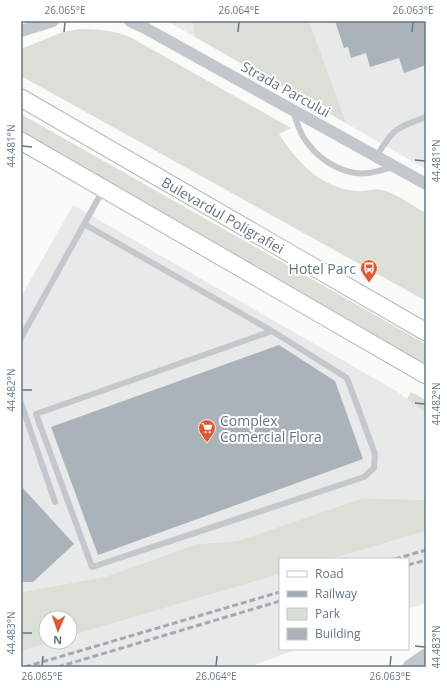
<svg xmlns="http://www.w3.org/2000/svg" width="447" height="688" font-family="'Open Sans',sans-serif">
<rect width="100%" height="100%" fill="#fafaf8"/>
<g fill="#e8e9e9">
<polygon points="167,21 426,21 426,169"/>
<polygon points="73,205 398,392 426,414 426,500 363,498 238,541 197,544 105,577 21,592 21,297"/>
<polygon points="426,531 426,603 408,609 408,559 331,559"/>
<polygon points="280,574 280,649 298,649 249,667 21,667 21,651 51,642 70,642 70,636"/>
</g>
<g fill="#dadfd7">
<polygon points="193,21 309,21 346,123 195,37"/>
<path d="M 79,29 C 97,29 113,30 130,37 L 291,128 L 279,134 C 297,162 320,187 355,191 C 363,192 375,188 382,190 C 396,193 413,206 426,213 L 426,301 L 21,76 L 21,49 L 63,32 Z"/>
<polygon points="21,114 426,344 426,361 424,365 21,136"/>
<polygon points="411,392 426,400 426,414 407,399"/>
<polygon points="363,498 426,500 426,531 331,559 280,559 280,574 70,636 70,618 46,618 46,642 51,642 21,651 21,592 105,577 197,544 238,541"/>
</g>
<g fill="#aab3b9">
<polygon points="335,21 426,21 426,65 404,73 399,58 370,67 366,53 351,58 348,47 344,48"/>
<polygon points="279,345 335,381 363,459 98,555 51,427"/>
<polygon points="21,486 74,544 33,582 21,582"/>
</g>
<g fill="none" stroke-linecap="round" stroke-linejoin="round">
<g stroke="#b3babf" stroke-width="19">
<g id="secondary">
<polyline points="21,98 426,332"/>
<polyline points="21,141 426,375"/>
</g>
</g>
<g stroke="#c3c8cc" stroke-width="6">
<path d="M 293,111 C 297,123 301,136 309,145 C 322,162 346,176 369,173 C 377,172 385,169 393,167"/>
<path d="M 376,157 C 394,128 394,129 426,117"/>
<polyline points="84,224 272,331 36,414 92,567 364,477 374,468 375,454 347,378 272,331"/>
<polyline points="21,338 103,190"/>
<polyline points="21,403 55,502"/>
</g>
<g stroke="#c3c8cc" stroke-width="12">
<polyline points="130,21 145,28 426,184"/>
<polyline points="21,31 53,21"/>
</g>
<polyline stroke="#c3c8cc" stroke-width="15" points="410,667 426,656"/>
<use href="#secondary" stroke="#fff" stroke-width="17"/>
<g stroke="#a2aab0" stroke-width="3" stroke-dasharray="6 3" stroke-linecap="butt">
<polyline points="395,559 426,550"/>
<polyline points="408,565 426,560"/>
<polyline points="25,667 280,592"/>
<polyline points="58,667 280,601"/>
</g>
</g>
<path fill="none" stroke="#657683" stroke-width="1.5" d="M 64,32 L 65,22M 238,32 L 239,22M 412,32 L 413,22M 22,146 L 32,147M 415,160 L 425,161M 22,390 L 32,390M 415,403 L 425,404M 22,633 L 32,633M 415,646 L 425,647M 42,666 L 43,656M 216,666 L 217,656M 390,666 L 391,656"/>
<defs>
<g id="bus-pin" transform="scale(0.9)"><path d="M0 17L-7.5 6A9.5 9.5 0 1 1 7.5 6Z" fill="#e4572e" stroke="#fff"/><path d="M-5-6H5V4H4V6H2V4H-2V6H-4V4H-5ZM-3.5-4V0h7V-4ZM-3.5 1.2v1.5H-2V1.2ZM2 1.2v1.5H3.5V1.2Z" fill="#fff"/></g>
<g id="supermarket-pin" transform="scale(0.9)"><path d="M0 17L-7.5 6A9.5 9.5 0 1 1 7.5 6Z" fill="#e4572e" stroke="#fff"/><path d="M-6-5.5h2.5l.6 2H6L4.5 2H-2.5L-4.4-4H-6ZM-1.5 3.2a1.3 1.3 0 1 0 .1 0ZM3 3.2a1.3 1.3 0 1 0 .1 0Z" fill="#fff"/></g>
</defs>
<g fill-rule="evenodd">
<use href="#bus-pin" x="369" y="268"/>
<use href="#supermarket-pin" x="207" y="428"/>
</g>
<g text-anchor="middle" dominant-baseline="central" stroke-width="4" stroke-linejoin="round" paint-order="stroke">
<g font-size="14" fill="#657683" stroke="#fff">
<text transform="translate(286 89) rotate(29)">Strada Parcului</text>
<text transform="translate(223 215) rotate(30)">Bulevardul Poligrafiei</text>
</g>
<g font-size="14" fill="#657683" stroke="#fff" text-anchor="end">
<text x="356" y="268">Hotel Parc</text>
<text x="220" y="420" text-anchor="start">Complex<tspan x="220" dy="16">Comercial Flora</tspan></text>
</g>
</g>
<rect width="447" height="688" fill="none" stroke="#ffffff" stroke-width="44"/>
<rect x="279" y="558" width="130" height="92" fill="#ffffff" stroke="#c1c8cd"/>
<rect x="287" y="571" width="20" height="6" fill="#ffffff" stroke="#c1c8cd"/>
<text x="315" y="578" font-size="12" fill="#657683">Road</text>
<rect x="287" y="591" width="20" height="6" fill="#a2aab0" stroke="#c1c8cd"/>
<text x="315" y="598" font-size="12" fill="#657683">Railway</text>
<rect x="287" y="608" width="20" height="12" fill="#dadfd7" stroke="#c1c8cd"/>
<text x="315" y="618" font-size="12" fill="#657683">Park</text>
<rect x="287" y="628" width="20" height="12" fill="#aab3b9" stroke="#c1c8cd"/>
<text x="315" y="638" font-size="12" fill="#657683">Building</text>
<g transform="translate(58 630) rotate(182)"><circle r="19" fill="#ffffff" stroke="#c1c8cd"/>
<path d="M0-3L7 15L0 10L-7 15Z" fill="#e4572e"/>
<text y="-6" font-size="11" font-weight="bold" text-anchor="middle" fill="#657683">N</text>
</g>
<rect x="22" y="22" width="403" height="644" fill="none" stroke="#657683" stroke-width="1.5"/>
<g font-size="10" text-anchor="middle" fill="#657683">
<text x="65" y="14">26.065°E</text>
<text x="239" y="14">26.064°E</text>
<text x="413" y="14">26.063°E</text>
<text transform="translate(11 146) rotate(-90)" y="4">44.481°N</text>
<text transform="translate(436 161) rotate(-90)" y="4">44.481°N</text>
<text transform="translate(11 390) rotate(-90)" y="4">44.482°N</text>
<text transform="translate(436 404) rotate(-90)" y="4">44.482°N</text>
<text transform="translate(11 633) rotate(-90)" y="4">44.483°N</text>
<text transform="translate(436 647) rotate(-90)" y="4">44.483°N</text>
<text x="42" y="680">26.065°E</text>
<text x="216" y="680">26.064°E</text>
<text x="390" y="680">26.063°E</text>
</g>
</svg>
